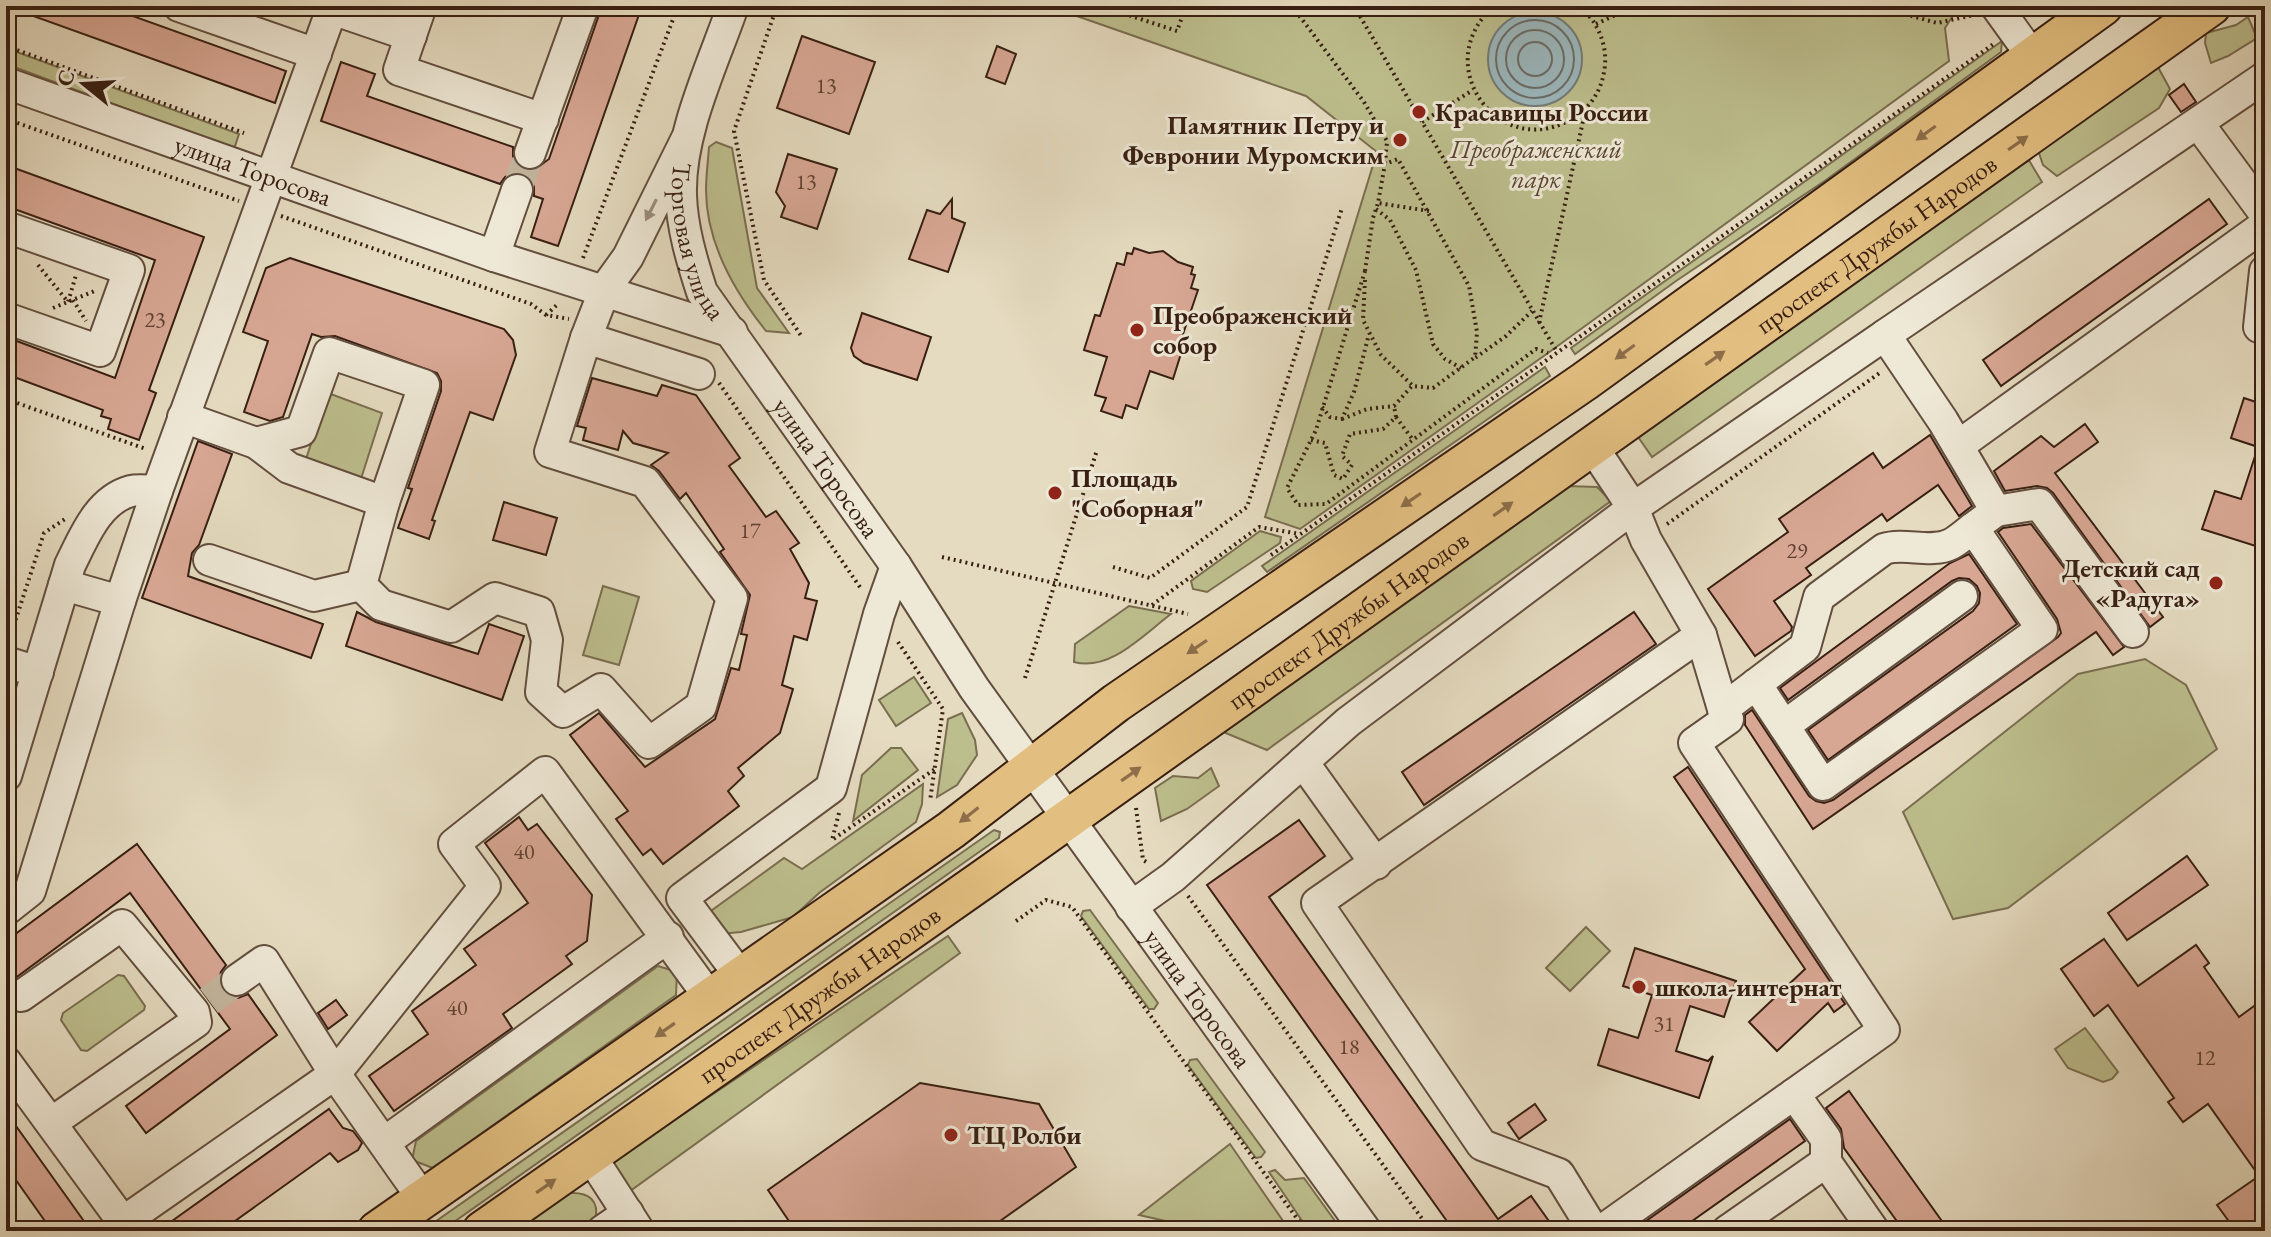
<svg xmlns="http://www.w3.org/2000/svg" width="2271" height="1237" font-family="'EB Garamond',serif">
<rect width="100%" height="100%" fill="#e5dbc0"/>
<filter id="stains"><feTurbulence type="fractalNoise" baseFrequency=".0025" numOctaves="4"/><feColorMatrix values="0 0 0 0 .2 0 0 0 0 .09 0 0 0 0 .02 0 0 0 .5 -.17"/></filter>
<radialGradient id="worn" r=".72"><stop offset=".6" stop-color="#630" stop-opacity="0"/><stop offset="1" stop-color="#630" stop-opacity=".3"/></radialGradient>
<g fill="#bdbe8d" stroke="#7a6e50" stroke-width="2">
<polygon points="1048,6 1959,6 1945,28 1949,61 1548,353 1300,529 1265,517 1377,152 1306,96"/>
<polygon points="2248,17 2257,38 2228,56 2211,63 2205,43 2206,33 2236,25"/>
<polygon points="2002,41 2001,52 1826,180 1676,281 1575,354 1571,348"/>
<polygon points="6,48 239,134 234,149 6,64"/>
<polygon points="2153,58 2170,89 2159,108 2057,176 2043,165 2036,144"/>
<path d="M 716,142 L 732,148 L 757,288 L 789,333 L 766,331 C 734,291 706,242 706,190 C 706,176 708,161 709,147 Z"/>
<polygon points="2024,152 2042,182 1652,457 1634,431"/>
<polygon points="1545,367 1550,376 1267,572 1262,566"/>
<polygon points="328,393 382,413 359,485 304,465"/>
<polygon points="1566,486 1597,487 1611,501 1267,750 1216,729"/>
<polygon points="1260,531 1281,537 1280,543 1207,592 1193,589 1191,581"/>
<polygon points="603,586 639,597 619,665 583,655"/>
<path d="M 1129,606 L 1171,614 C 1144,634 1110,672 1074,662 L 1075,644 Z"/>
<polygon points="2145,659 2186,685 2217,749 2008,908 1953,919 1903,812 2078,674"/>
<polygon points="914,677 931,703 896,726 879,700"/>
<polygon points="962,713 975,740 977,755 957,785 937,797 948,719"/>
<polygon points="891,748 901,748 918,770 853,821 862,775"/>
<polygon points="1211,768 1219,786 1187,809 1161,821 1155,788 1173,776 1198,778"/>
<polygon points="923,784 922,804 916,822 819,893 793,917 741,932 720,934 704,916 784,858 802,869"/>
<polygon points="994,830 1000,832 999,838 441,1231 422,1231"/>
<polygon points="1090,910 1158,1003 1154,1009 1149,1009 1081,916 1083,911"/>
<polygon points="1586,927 1610,951 1570,991 1546,968"/>
<polygon points="948,936 960,953 619,1199 600,1170"/>
<polygon points="658,966 677,972 676,995 433,1168 412,1160 416,1141"/>
<polygon points="118,975 124,976 145,1006 144,1010 87,1051 81,1050 61,1020 63,1013"/>
<polygon points="2085,1028 2118,1072 2112,1079 2103,1082 2068,1068 2055,1049"/>
<polygon points="1197,1059 1265,1152 1261,1157 1256,1158 1188,1065 1190,1060"/>
<polygon points="1230,1144 1290,1231 1209,1231 1139,1215"/>
<polygon points="1275,1170 1285,1180 1304,1178 1335,1221 1333,1231 1309,1231 1269,1172"/>
<path d="M 570,1193 C 589,1192 600,1201 595,1220 L 579,1231 L 517,1231 Z"/>
</g>
<circle fill="#9bb8be" stroke="#737b79" stroke-width="2" cx="1535" cy="59" r="47"/>
<g fill="none" stroke-linecap="round" stroke-linejoin="round">
<g stroke="#6a6c68" stroke-width="2">
<circle cx="1535" cy="59" r="39"/>
<circle cx="1535" cy="59" r="29"/>
<circle cx="1535" cy="59" r="17"/>
</g>
</g>
<g fill="#d8a794" stroke="#381f12" stroke-width="2">
<polygon points="12,6 105,6 286,71 275,103 11,8"/>
<polygon points="602,6 642,6 558,246 531,237 543,199 534,196 534,186 531,179 524,173 513,173 505,177 500,184 321,121 341,62 375,74 367,96 513,147 513,157 517,165 525,170 534,170 549,159"/>
<polygon points="802,36 875,62 849,134 777,108"/>
<polygon points="997,46 1016,54 1005,84 986,77"/>
<polygon points="2184,84 2196,102 2181,112 2169,95"/>
<polygon points="788,154 837,169 817,229 781,217 785,206 776,192"/>
<polygon points="6,165 204,237 149,390 156,393 139,440 108,429 111,419 101,416 103,410 6,374 6,337 115,378 155,260 6,206"/>
<polygon points="952,199 952,218 965,223 948,272 909,259 927,210 940,214"/>
<polygon points="2209,199 2227,224 2001,386 1983,360"/>
<polygon points="1134,248 1149,253 1163,251 1178,262 1193,267 1191,274 1195,275 1191,288 1198,290 1180,343 1184,344 1173,379 1150,371 1137,409 1126,405 1122,418 1101,411 1106,398 1095,395 1107,357 1084,350 1095,315 1100,316 1117,263 1124,265 1127,253 1132,254"/>
<polygon points="290,258 504,329 513,340 516,355 493,420 470,412 432,520 435,521 429,539 398,528 412,489 408,488 441,391 441,381 437,373 335,336 321,337 312,334 283,417 270,421 244,412 268,341 243,332 266,268"/>
<polygon points="862,313 931,337 917,380 864,363 854,356 851,348"/>
<polygon points="592,378 657,396 662,385 696,395 740,458 729,466 766,517 776,511 799,543 790,549 809,583 805,598 817,601 807,640 794,636 782,685 793,689 780,733 738,768 744,776 728,791 739,806 663,864 651,849 643,855 616,819 628,811 570,735 599,713 645,767 715,719 731,668 739,670 747,635 741,634 750,595 720,552 724,549 686,493 680,499 659,471 651,465 668,453 633,443 623,431 618,450 583,440 586,428 577,426"/>
<polygon points="2244,398 2265,405 2265,549 2202,529 2215,491 2241,499 2258,447 2231,438"/>
<polygon points="2085,424 2098,442 2055,473 2163,617 2150,627 2053,493 2047,488 2037,486 2005,491 1994,471 2041,436 2054,447"/>
<polygon points="1930,435 1972,506 1959,516 1938,485 1887,521 1882,514 1806,568 1811,575 1774,601 1792,627 1791,631 1755,656 1708,589 1788,532 1779,519 1873,453 1883,468"/>
<polygon points="198,441 232,454 199,545 192,553 188,576 323,624 311,658 142,598"/>
<polygon points="504,502 557,518 546,555 493,540"/>
<polygon points="2031,524 2124,647 2113,655 2096,632 1813,829 1745,725 1745,715 1752,710 1809,796 1816,801 1824,803 1833,800 2058,637 2061,633 2057,619 1998,532 2003,528"/>
<polygon points="1969,554 2017,624 1828,760 1808,730 1973,611 1979,603 1980,593 1977,586 1969,579 1959,578 1952,581 1788,700 1780,688 1950,563"/>
<polygon points="357,612 376,622 478,654 489,624 524,636 502,700 346,646"/>
<polygon points="1634,612 1656,644 1424,805 1402,772"/>
<polygon points="1688,767 1845,1004 1834,1012 1828,1003 1777,1051 1749,1022 1805,969 1674,777"/>
<polygon points="519,817 528,830 537,824 592,895 587,941 566,956 572,964 503,1014 512,1028 394,1111 369,1076 428,1034 412,1011 476,965 464,949 528,903 485,843"/>
<polygon points="1299,820 1325,856 1269,897 1498,1219 1531,1196 1556,1231 1454,1231 1207,885"/>
<polygon points="137,844 226,965 221,972 219,981 223,991 229,996 238,998 248,994 277,1035 146,1133 126,1106 230,1029 130,893 6,985 6,941"/>
<polygon points="2187,856 2208,885 2127,940 2108,913"/>
<polygon points="2104,939 2138,986 2196,945 2209,963 2204,967 2239,1017 2265,998 2265,1225 2257,1231 2236,1231 2217,1205 2259,1176 2208,1104 2183,1122 2168,1102 2174,1098 2108,1005 2094,1016 2061,969"/>
<polygon points="1635,948 1736,981 1724,1017 1690,1006 1676,1051 1708,1061 1713,1056 1699,1098 1598,1065 1609,1029 1638,1038 1652,995 1623,986"/>
<polygon points="336,1000 347,1015 328,1029 318,1013"/>
<polygon points="920,1083 1039,1104 1076,1167 986,1231 795,1230 768,1190"/>
<polygon points="1849,1091 1949,1231 1904,1231 1862,1173 1844,1148 1841,1129 1826,1108"/>
<polygon points="1535,1104 1546,1120 1519,1139 1508,1123"/>
<polygon points="329,1109 343,1128 353,1131 362,1143 358,1150 338,1162 330,1153 221,1231 158,1231"/>
<polygon points="6,1112 91,1231 52,1231 6,1166"/>
<polygon points="1790,1119 1805,1141 1678,1231 1632,1231"/>
</g>
<g fill="none" stroke-linecap="round" stroke-linejoin="round">
<g stroke="#c2b59d" stroke-width="30" stroke-dasharray="30 15" stroke-linecap="butt">
<polyline points="517,190 530,153"/>
<polyline points="209,1001 237,980"/>
</g>
<g stroke="#634e3e" stroke-width="34">
<g id="minor">
<polyline points="179,6 316,54"/>
<polyline points="421,6 399,70 543,119"/>
<path id="s1" d="M 733,6 C 713,64 679,133 681,195 C 682,228 692,261 702,292 L 896,566 L 974,688 L 1366,1231"/>
<polyline points="1996,6 2032,56"/>
<polyline points="332,9 411,36"/>
<path id="s2" d="M 6,83 L 494,256 L 732,332"/>
<polyline points="2198,123 2265,214"/>
<polyline points="530,153 582,9 574,6"/>
<polyline points="6,227 129,270 100,351 6,318"/>
<polyline points="494,256 517,190"/>
<polyline points="2259,327 2265,271"/>
<polyline points="1885,335 2265,77"/>
<polyline points="586,338 699,374"/>
<polyline points="183,417 256,443 289,468 384,502 361,585 381,605 451,627 495,598 539,612 547,640 541,692 563,712 601,689 649,743 701,706 732,598 645,482 550,452 586,338 605,289 628,257 686,140"/>
<polyline points="256,443 301,431 329,353 424,385 384,502"/>
<polyline points="1592,446 1633,508 1646,540 1701,635 1723,709 1728,719 1694,743 1884,1030 1601,1231"/>
<polyline points="1958,446 2265,225"/>
<polyline points="1996,511 2039,504 2133,632"/>
<polyline points="209,560 314,596 361,585"/>
<polyline points="64,585 120,601"/>
<polyline points="6,662 38,672"/>
<path d="M 1756,684 L 1805,647 L 1819,597 L 1884,549 C 1905,542 1931,554 1951,544 C 1959,540 1966,533 1973,528"/>
<polyline points="1784,726 1962,596"/>
<polyline points="1303,762 1348,722 1633,508 1885,335 1943,421 1996,511 1973,528 2042,629 1823,785 1756,684 1723,709"/>
<path d="M 6,776 L 70,565 C 84,537 98,500 131,491 C 139,489 149,491 157,491"/>
<polyline points="1131,907 1173,877 1303,762 1376,864"/>
<polyline points="6,910 30,891 120,601 157,491 333,6"/>
<polyline points="741,977 682,898 831,788 879,614 896,566"/>
<polyline points="237,980 264,961 335,1074 485,886 454,844 545,772 710,998"/>
<polyline points="21,996 122,925 194,1012 196,1022 51,1123"/>
<polyline points="6,1062 123,1222 335,1074 423,1199"/>
<polyline points="1794,1094 1826,1139 1826,1162 1874,1231"/>
<polyline points="385,1142 668,937"/>
<polyline points="590,1155 639,1231"/>
<polyline points="602,1231 628,1213"/>
<polyline points="1594,1231 1559,1174 1482,1145 1317,903 1701,635"/>
<polyline points="1727,1231 1826,1162"/>
</g>
</g>
<g stroke="#381f12" stroke-width="42">
<g id="major">
<polyline points="377,1231 951,830 1116,703 1585,381 2103,6"/>
<path id="s3" d="M 482,1231 L 985,878 L 2211,6"/>
</g>
</g>
<g stroke="#381f12" stroke-width="4" stroke-dasharray="2 4" stroke-linecap="butt">
<polyline points="777,6 734,131 764,280 802,337"/>
<polyline points="1101,6 1177,31 1186,6"/>
<polyline points="1292,6 1364,102 1387,141 1385,164"/>
<polyline points="1354,6 1557,352"/>
<path d="M 1494,6 C 1426,66 1503,166 1576,116 C 1594,104 1603,86 1605,65 C 1607,43 1596,18 1578,6"/>
<polyline points="1876,6 1937,23 1974,15"/>
<polyline points="1596,24 1635,6"/>
<polyline points="6,46 244,133"/>
<polyline points="6,119 239,201"/>
<polyline points="1422,122 1473,90"/>
<polyline points="1376,209 1390,220 1416,270 1433,344 1445,359 1461,368"/>
<polyline points="1429,211 1378,203 1385,164 1398,159 1469,286 1477,332 1475,358 1506,336 1532,311"/>
<polyline points="281,216 531,304 546,315 569,319"/>
<polyline points="583,258 678,6"/>
<polyline points="38,265 68,302 76,275"/>
<polyline points="1365,271 1316,430 1287,488 1298,505 1326,504 1536,349 1548,353"/>
<polyline points="1365,271 1373,218 1378,203"/>
<polyline points="1365,280 1363,320 1381,355 1413,386 1433,388 1474,358"/>
<polyline points="73,300 86,321"/>
<polyline points="53,308 97,290"/>
<polyline points="546,315 559,303"/>
<polyline points="1539,323 1585,112"/>
<polyline points="719,383 862,590"/>
<polyline points="6,399 146,449"/>
<polyline points="1322,407 1330,417 1342,419 1354,392 1369,334"/>
<polyline points="1396,417 1413,440"/>
<polyline points="1342,419 1367,409 1394,406 1412,386"/>
<polyline points="1311,440 1325,443 1334,475 1343,479 1352,465 1342,456 1350,434 1383,429 1396,417 1394,406"/>
<polyline points="1667,524 1881,372"/>
<polyline points="1271,555 1995,43"/>
<polyline points="942,557 1188,614"/>
<polyline points="1113,567 1150,578 1247,507 1342,208"/>
<polyline points="1152,605 1259,527 1300,534"/>
<polyline points="10,637 44,533 65,519"/>
<polyline points="898,642 943,709 930,801"/>
<polyline points="1025,678 1097,450"/>
<polyline points="1136,808 1143,860 1148,863"/>
<polyline points="839,813 832,840 935,769"/>
<polyline points="1188,896 1431,1231"/>
<polyline points="1016,921 1046,900 1072,907 1306,1231"/>
</g>
<use href="#minor" stroke="#eee8d6" stroke-width="30"/>
<use href="#major" stroke="#e2be80" stroke-width="38"/>
</g>
<defs><path id="oneway-solid" d="M-6-.8H1V-3.2L6.5 0L1 3.2V.8H-6Z" transform="scale(2)"/></defs>
<g fill="#8d6e49">
<use href="#oneway-solid" transform="translate(1926 133) rotate(144)"/>
<use href="#oneway-solid" transform="translate(2018 143) rotate(-35)"/>
<use href="#oneway-solid" transform="translate(1625 352) rotate(144)"/>
<use href="#oneway-solid" transform="translate(1715 358) rotate(-35)"/>
<use href="#oneway-solid" transform="translate(1411 500) rotate(146)"/>
<use href="#oneway-solid" transform="translate(1503 509) rotate(-35)"/>
<use href="#oneway-solid" transform="translate(1197 647) rotate(146)"/>
<use href="#oneway-solid" transform="translate(1131 774) rotate(-35)"/>
<use href="#oneway-solid" transform="translate(969 815) rotate(142)"/>
<use href="#oneway-solid" transform="translate(665 1030) rotate(145)"/>
<use href="#oneway-solid" transform="translate(546 1186) rotate(-35)"/>
</g>
<use fill="#9c8e7e" href="#oneway-solid" transform="translate(651 210) rotate(117)"/>
<g fill="#8f2418" stroke="#eee8d6" stroke-width="3">
<circle cx="1419" cy="112" r="8"/>
<circle cx="1400" cy="140" r="8"/>
<circle cx="1137" cy="330" r="8"/>
<circle cx="1055" cy="493" r="8"/>
<circle cx="2216" cy="583" r="8"/>
<circle cx="1639" cy="987" r="8"/>
<circle cx="951" cy="1135" r="8"/>
</g>
<g text-anchor="middle" dominant-baseline="central" stroke-width="6" stroke-linejoin="round" paint-order="stroke">
<g font-size="22" fill="#604132">
<text x="826" y="85">13</text>
<text x="806" y="181">13</text>
<text x="155" y="319">23</text>
<text x="750" y="530">17</text>
<text x="1797" y="550">29</text>
<text x="524" y="851">40</text>
<text x="457" y="1007">40</text>
<text x="1664" y="1023">31</text>
<text x="1349" y="1046">18</text>
<text x="2205" y="1057">12</text>
</g>
<g font-size="26" font-weight="bold" fill="#381f12" stroke="#eee8d6" text-anchor="start">
<text x="1435" y="112">Красавицы России</text>
<text x="1384" y="125" text-anchor="end">Памятник Петру и<tspan x="1384" dy="30">Февронии Муромским</tspan></text>
<text x="1153" y="315">Преображенский<tspan x="1153" dy="30">собор</tspan></text>
<text x="1071" y="478">Площадь<tspan x="1071" dy="30">"Соборная"</tspan></text>
<text x="2200" y="568" text-anchor="end">Детский сад<tspan x="2200" dy="30">«Радуга»</tspan></text>
<text x="1655" y="987">школа-интернат</text>
<text x="967" y="1135">ТЦ Ролби</text>
</g>
<g font-size="26" font-style="italic" fill="#594731" stroke="#eee8d6">
<text x="1536" y="149">Преображенский<tspan x="1536" dy="30">парк</tspan></text>
</g>
<g font-size="26" fill="#381f12" stroke="#eee8d6">
<text stroke="none"><textPath href="#s2" startOffset="262">улица Торосова</textPath></text>
<text stroke="none"><textPath href="#s1" startOffset="246">Торговая улица</textPath></text>
<text stroke="none"><textPath href="#s3" startOffset="1708">проспект Дружбы Народов</textPath></text>
<text stroke="none"><textPath href="#s1" startOffset="512">улица Торосова</textPath></text>
<text stroke="none"><textPath href="#s3" startOffset="1060">проспект Дружбы Народов</textPath></text>
<text stroke="none"><textPath href="#s3" startOffset="412">проспект Дружбы Народов</textPath></text>
<text stroke="none"><textPath href="#s1" startOffset="1160">улица Торосова</textPath></text>
</g>
</g>
<rect width="2271" height="1237" fill="none" stroke="#e5dbc0" stroke-width="32"/>
<rect x="8" y="8" width="2255" height="1221" fill="none" stroke="#381f12" stroke-width="4"/>
<rect x="16" y="16" width="2239" height="1205" fill="none" stroke="#381f12" stroke-width="2"/>
<g transform="translate(84 84) rotate(288)" stroke="#eee8d6" stroke-width="6" paint-order="stroke">
<path d="M0-6L14 30L0 20L-14 30Z" fill="#381f12"/>
<text y="-12" font-size="22" font-weight="bold" text-anchor="middle" fill="#381f12">С</text>
</g>
<rect width="100%" height="100%" filter="url(#stains)"/>
<rect width="100%" height="100%" fill="url(#worn)"/>
</svg>
